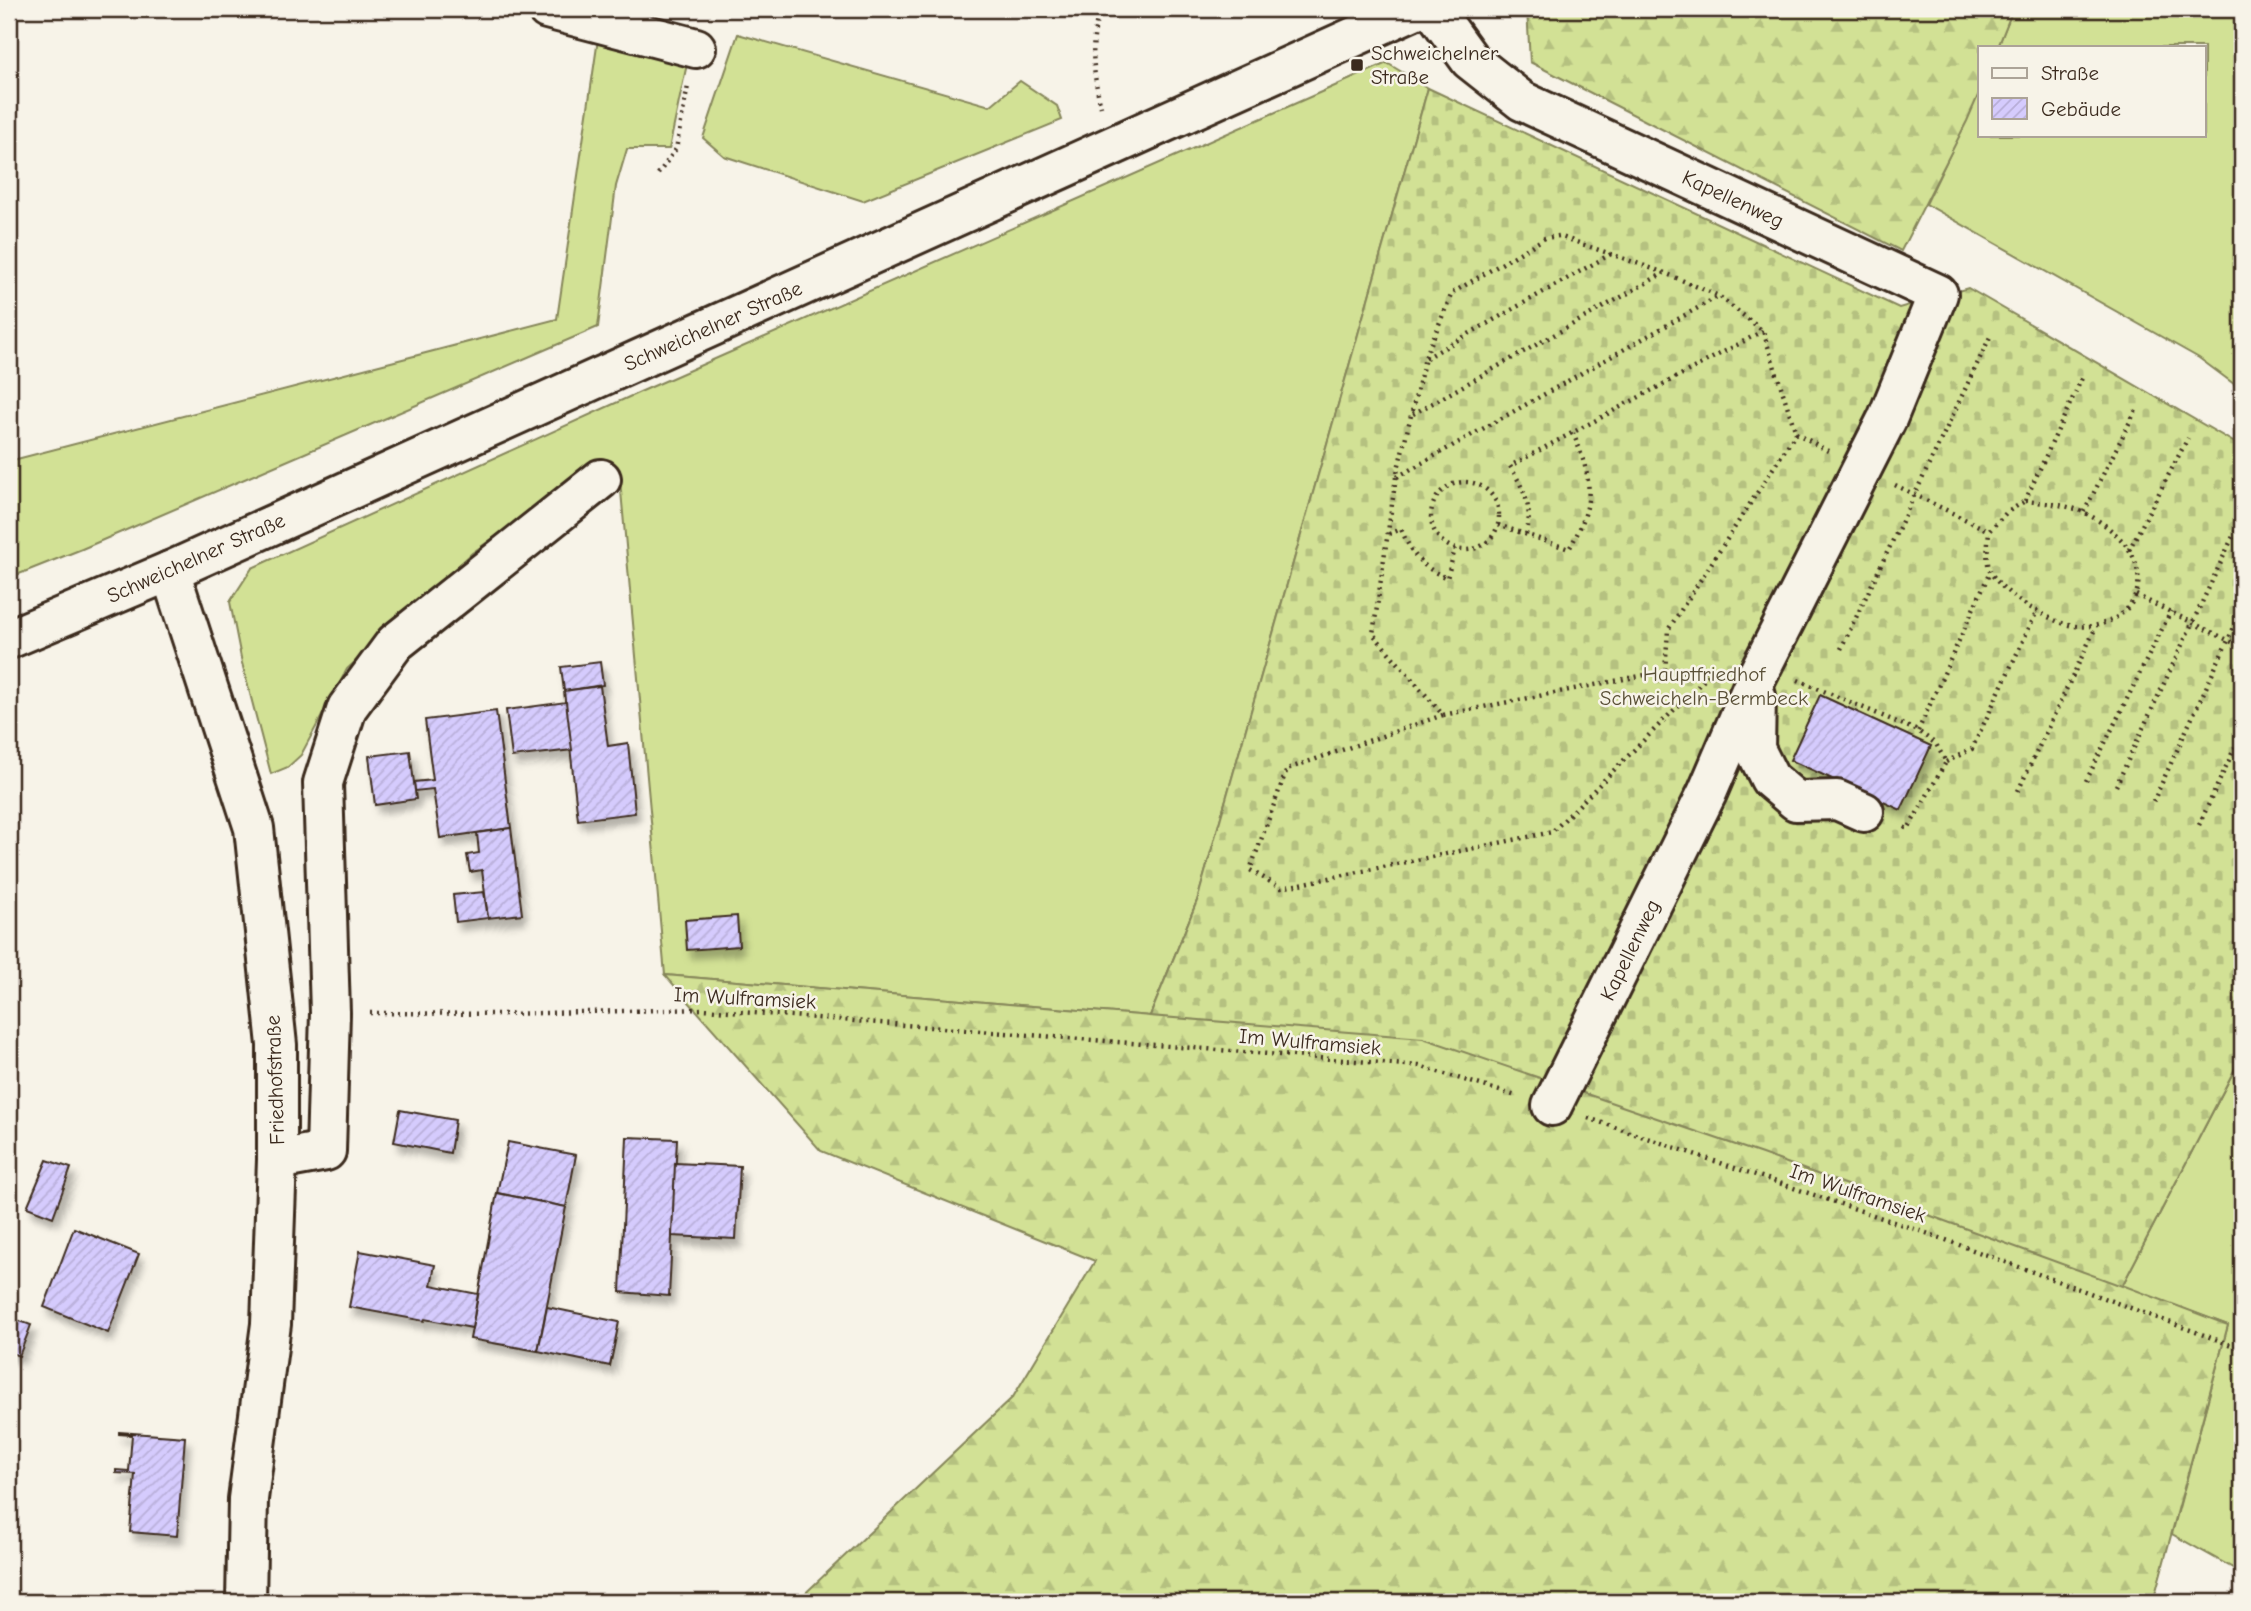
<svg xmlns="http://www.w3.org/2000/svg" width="2251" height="1611" font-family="'Comic Neue',sans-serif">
<defs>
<pattern id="forest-firs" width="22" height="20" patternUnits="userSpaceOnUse" patternTransform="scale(1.75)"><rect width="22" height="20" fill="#d2e195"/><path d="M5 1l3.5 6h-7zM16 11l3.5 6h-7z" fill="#b5c180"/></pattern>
<pattern id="cemetery-stones" width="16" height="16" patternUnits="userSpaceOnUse" patternTransform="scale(1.75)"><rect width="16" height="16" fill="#d2e195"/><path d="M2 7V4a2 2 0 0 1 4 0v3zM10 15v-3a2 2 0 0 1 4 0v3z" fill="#b5c180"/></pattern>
<pattern id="building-hatch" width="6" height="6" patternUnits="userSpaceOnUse" patternTransform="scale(1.75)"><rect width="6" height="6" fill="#d5cbfd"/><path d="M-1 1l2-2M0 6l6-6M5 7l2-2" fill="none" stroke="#b8aed8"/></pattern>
<filter id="shadow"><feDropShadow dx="4.5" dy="8" stdDeviation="3.5" flood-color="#0004"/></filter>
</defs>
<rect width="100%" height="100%" fill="#f7f3e8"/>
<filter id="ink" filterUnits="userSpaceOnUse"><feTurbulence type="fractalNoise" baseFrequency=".0143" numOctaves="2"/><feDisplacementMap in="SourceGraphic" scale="14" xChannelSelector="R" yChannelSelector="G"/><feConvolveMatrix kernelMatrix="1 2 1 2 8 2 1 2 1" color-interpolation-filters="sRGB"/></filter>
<g filter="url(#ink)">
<g fill="#d2e195" stroke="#86865a" stroke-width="2">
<polygon points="2013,9 2242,9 2242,390 2199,358 1926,204 1980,91 1980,135 2204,135 2204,47 1998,47"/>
<polygon points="738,34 990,106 1020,81 1057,106 1062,120 863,201 724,156 703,138"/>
<polygon points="598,39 688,59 669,149 627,149 616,186 598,327 82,549 9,578 9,461 557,319"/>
<polygon points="1387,63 1428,88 1197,901 1150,1016 665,975 619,469 595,467 472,553 347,669 301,755 288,767 271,774 242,663 230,602 252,568 640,392"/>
<polygon points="2242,1055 2242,1573 2172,1534 2228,1325 2122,1286"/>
</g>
<g fill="url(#forest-firs)" stroke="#86865a" stroke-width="2">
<polygon points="1527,9 2013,9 1998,47 1980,47 1980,91 1967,121 1901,251 1530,62"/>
<polygon points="1197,901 2242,1055 2122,1285 2228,1325 2153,1602 796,1602 1013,1397 1095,1261 821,1151 665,975 1150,1016"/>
</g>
<polygon fill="url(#cemetery-stones)" stroke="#86865a" stroke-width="2" points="1428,88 1899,308 1968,288 2242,447 2242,1055 2122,1286 1762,1154 1423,1038 1150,1016 1197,901"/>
<g fill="url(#building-hatch)" stroke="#3b2a1e" stroke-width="2" filter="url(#shadow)">
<polygon points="600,662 603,685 564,691 561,667"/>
<polygon points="600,686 608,746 628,743 635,813 578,820 564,691"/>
<polygon points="1820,695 1931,746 1901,810 1790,760"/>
<polygon points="566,702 572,750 512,757 506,710"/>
<polygon points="496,711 511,828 440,838 433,789 415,791 414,782 433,780 425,720"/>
<polygon points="410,751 416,799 375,805 369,756"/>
<polygon points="511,828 522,914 488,918 482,870 470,872 467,855 479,853 477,833"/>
<polygon points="484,892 488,918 456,922 453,895"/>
<polygon points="737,916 739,946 687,950 685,920"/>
<polygon points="400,1110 455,1120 450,1153 394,1142"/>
<polygon points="627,1137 677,1139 669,1296 620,1292"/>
<polygon points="508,1142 576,1155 566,1207 497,1193"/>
<polygon points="47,1160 71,1168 53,1217 27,1207"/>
<polygon points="675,1163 740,1166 736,1239 672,1236"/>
<polygon points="497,1193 566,1207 538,1351 470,1339"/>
<polygon points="74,1228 139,1254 108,1333 44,1307"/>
<polygon points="360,1251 435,1265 431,1285 478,1294 472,1328 425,1319 424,1321 349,1307"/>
<polygon points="547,1307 619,1322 610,1366 538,1351"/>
<polygon points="9,1317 31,1325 19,1356 9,1352"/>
<polygon points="119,1432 185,1437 177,1536 130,1532 135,1474 116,1473 116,1470 129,1471 132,1435 119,1434"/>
</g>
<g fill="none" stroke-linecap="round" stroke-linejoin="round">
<g stroke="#3b2a1e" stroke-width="44">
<g id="minor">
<polyline points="547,9 696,48"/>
<polyline points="1433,9 1470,60 1522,101 1938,294 1887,419 1757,676 1707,793 1552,1106"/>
<polyline points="170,571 254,828 277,1045 277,1160 271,1324 248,1499 246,1602"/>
<polyline points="9,639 170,571 1416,9"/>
<polyline points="1756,696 1755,749 1770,779 1796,801 1837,800 1864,812"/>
<polyline points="277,1160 326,1151 330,1013 323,783 347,708 395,643 601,479"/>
</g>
</g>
<g stroke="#3b2a1e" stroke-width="4.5" stroke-dasharray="2 5" stroke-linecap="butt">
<path d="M 1100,9 C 1089,43 1093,73 1101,107"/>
<polyline points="658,174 676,149 688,86"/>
<polyline points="1426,358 1611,254"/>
<polyline points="1413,414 1664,273"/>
<polyline points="1796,433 1828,451"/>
<polyline points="1397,477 1719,296"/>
<circle cx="1465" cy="516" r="34"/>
<polyline points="1895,485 1989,531"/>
<path d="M 2025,501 C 2044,503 2065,504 2083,512 C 2104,522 2132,543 2137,568 C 2147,610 2102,635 2065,624 C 2054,621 2041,613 2031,608 C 2017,600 2000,587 1991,573 C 1985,562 1988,544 1989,531 L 2006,513 Z"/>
<polyline points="2025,501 2082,378"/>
<polyline points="2084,512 2138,406"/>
<path d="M 1498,525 L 1569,549 C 1596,503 1593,481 1573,433"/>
<path d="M 1389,534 L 1401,529 C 1412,555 1421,567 1447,578 L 1455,549"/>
<path d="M 1526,534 C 1534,509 1523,487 1510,466 L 1763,331"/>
<polyline points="2129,550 2188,438"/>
<polyline points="2136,595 2242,647"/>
<polyline points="1841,649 1990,337"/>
<polyline points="1665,671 1443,715 1373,634 1396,477 1425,358 1452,293 1545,238 1559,236 1665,273 1719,296 1763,331 1796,433 1668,630 1665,671 1716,673"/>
<polyline points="1798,680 1918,731 1936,744 1946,762 1908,829 1901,826"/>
<polyline points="1443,715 1287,769 1250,870 1281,888 1552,832 1711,673"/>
<polyline points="1918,731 1990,572"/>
<polyline points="1946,762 1972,749 2037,611"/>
<polyline points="2086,781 2171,611"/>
<polyline points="2116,786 2242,517"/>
<polyline points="2018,791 2096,627"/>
<polyline points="2153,802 2242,610"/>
<polyline points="2199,825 2242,732"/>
<polyline points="370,1013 505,1014 704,1009 1419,1066 1516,1096"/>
<polyline points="1588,1118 1935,1236 2242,1349"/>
</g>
<use href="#minor" stroke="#f7f3e8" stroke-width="38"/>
</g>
</g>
<rect fill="#3b2a1e" stroke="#f7f3e8" stroke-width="2.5" x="1350" y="58" width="14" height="14" rx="3.5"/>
<g text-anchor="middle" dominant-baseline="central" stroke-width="5" stroke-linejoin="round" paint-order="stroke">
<g font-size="21" fill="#3b2a1e" stroke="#f7f3e8" text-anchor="start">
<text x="1371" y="53">Schweichelner<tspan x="1371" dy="24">Straße</tspan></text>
</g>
<g font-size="21" fill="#3b2a1e" stroke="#f7f3e8">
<text transform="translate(1733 199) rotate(25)">Kapellenweg</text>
<text transform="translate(713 326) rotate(-24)">Schweichelner Straße</text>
<text transform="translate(196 558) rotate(-24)">Schweichelner Straße</text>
<text transform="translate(1630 950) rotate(-64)">Kapellenweg</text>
<text transform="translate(745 998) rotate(3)">Im Wulframsiek</text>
<text transform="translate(1310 1042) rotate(5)">Im Wulframsiek</text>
<text transform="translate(275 1080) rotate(-92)">Friedhofstraße</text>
<text transform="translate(1858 1193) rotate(19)">Im Wulframsiek</text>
</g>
<g font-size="21" fill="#594f36" stroke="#f7f3e8">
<text x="1704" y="674">Hauptfriedhof<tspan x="1704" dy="24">Schweicheln-Bermbeck</tspan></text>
</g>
</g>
<rect width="2251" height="1611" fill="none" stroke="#f7f3e8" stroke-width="35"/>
<rect x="18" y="18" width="2216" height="1576" fill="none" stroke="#3b2a1e" stroke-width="2.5" filter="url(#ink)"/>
<rect x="1978" y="46" width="228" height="91" fill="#f7f3e8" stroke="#aca397" stroke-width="2"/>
<rect x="1992" y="68" width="35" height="10" fill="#f7f3e8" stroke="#aca397" stroke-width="2"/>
<text x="2041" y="80" font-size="21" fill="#3b2a1e">Straße</text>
<rect x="1992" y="98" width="35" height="21" fill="url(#building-hatch)" stroke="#aca397" stroke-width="2"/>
<text x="2041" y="116" font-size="21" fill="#3b2a1e">Gebäude</text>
</svg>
